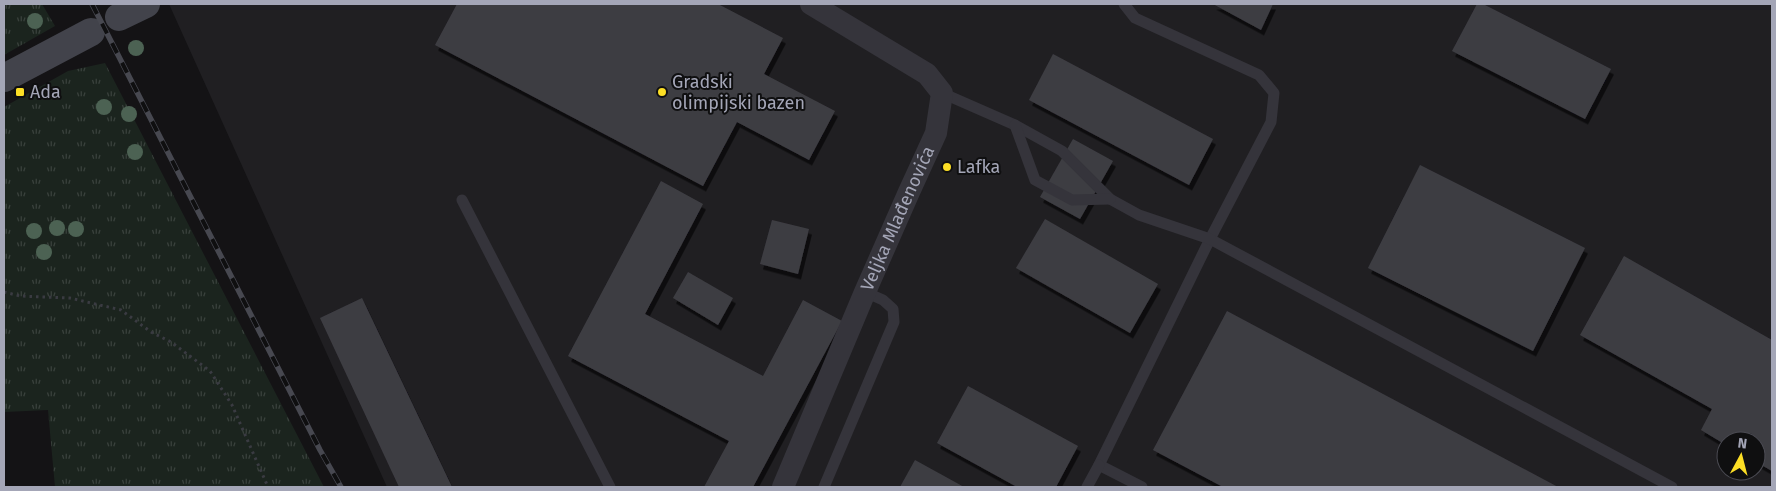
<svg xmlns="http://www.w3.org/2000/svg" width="1776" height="491" font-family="'Fira Sans',sans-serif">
<defs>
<pattern id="grass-tufts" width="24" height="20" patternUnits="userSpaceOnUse" patternTransform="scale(1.25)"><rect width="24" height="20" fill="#1b241e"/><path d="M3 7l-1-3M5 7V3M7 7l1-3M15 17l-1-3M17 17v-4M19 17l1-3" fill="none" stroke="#39413c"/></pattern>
<filter id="shadow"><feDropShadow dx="3" dy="5.5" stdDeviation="0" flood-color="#0009"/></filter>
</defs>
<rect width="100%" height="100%" fill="#141315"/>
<path fill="#201f22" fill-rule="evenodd" d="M 169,4 L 1772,4 L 1772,487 L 387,487 ZM 1726,441 L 1756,441 L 1756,471 L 1726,471 Z"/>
<g fill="url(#grass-tufts)">
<polygon points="4,4 42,4 55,26 4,55"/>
<polygon points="105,63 324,487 55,487 48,410 4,412 4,107 68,71"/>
</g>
<g fill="#3e3d43" filter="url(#shadow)">
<polygon points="457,4 718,4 783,38 764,74 835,111 809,160 737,122 703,186 435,45"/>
<polygon points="1213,4 1273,4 1261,30"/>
<polygon points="1477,4 1483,4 1611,69 1585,119 1452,51"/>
<polygon points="1053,54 1213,139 1189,185 1029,100"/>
<polygon points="1073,139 1113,161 1080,219 1040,197"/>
<polygon points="1420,165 1585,248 1533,351 1368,268"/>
<polygon points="661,181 703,204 645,314 763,376 803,300 842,321 753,487 704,487 729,441 568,356"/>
<polygon points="1045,219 1158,284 1130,333 1016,268"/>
<polygon points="772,220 809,229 798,274 760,264"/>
<polygon points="1624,256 1772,340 1772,471 1756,462 1756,441 1726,441 1726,445 1701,430 1712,409 1580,335"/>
<polygon points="688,272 733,298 718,325 673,298"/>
<polygon points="362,298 452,487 399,487 320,318"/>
<polygon points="1227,311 1558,487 1223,487 1153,450"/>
<polygon points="968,386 1078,446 1056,487 1017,487 937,443"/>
<polygon points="915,460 964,487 900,487"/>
</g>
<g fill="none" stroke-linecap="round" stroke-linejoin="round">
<polyline stroke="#3a3b42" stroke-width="3" stroke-dasharray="2.5 4" stroke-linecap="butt" points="4,292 20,296 70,298 121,310 151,332 171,342 210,371 232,405 268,487"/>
<g stroke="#35343b" stroke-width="11">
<polyline points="1124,4 1135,18 1259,75 1274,93 1271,122 1210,239 1099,465 1142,487"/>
<polyline points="942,93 1015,125 1062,151 1110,199 1139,215 1210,239 1672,487"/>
<polyline points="1015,125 1035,180 1072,200 1110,199"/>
<polyline points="462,200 610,487"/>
<polyline points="824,487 894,322 893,309 883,300 865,292"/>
<polyline points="1087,487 1099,465"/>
</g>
<path stroke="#35343b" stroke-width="22" id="s1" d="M 783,487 L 865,292 L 909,192 L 936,133 L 942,93 L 927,74 L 811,4"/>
<g stroke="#42434b" stroke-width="28">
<polyline points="119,17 146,4"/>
<polyline points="4,78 91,32"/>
</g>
<g stroke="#474850" stroke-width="5.5">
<polyline id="rail" points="92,4 320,450 341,487"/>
</g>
<use href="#rail" stroke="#0f0f10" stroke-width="4" stroke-dasharray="11" stroke-linecap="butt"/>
</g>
<g fill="#4c6253">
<circle cx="35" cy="21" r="8"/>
<circle cx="136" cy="48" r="8"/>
<circle cx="104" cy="107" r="8"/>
<circle cx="129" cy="114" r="8"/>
<circle cx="135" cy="152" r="8"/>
<circle cx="57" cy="228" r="8"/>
<circle cx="76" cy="229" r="8"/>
<circle cx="34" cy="231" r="8"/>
<circle cx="44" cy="252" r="8"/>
</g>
<g fill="#fcde25" stroke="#0f0f10" stroke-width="2">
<rect x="15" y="87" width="10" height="10" rx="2.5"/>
<circle cx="662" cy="92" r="5"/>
<circle cx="947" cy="167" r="5"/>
</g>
<g text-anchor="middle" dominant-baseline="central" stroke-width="4" stroke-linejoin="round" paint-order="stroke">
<g font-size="18" fill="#a4a6b7" stroke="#0f0f10" text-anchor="start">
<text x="672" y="82">Gradski<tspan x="672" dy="21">olimpijski bazen</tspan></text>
<text x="30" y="92">Ada</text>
<text x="957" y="167">Lafka</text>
</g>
<g font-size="18" fill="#a4a6b7" stroke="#0f0f10">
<text stroke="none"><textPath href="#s1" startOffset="292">Veljka Mlađenovića</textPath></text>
</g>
</g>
<rect width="1776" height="491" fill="none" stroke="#a4a6b7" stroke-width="10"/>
<g transform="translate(1741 456) rotate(7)"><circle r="24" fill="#0f0f10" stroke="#4b4b53"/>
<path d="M0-4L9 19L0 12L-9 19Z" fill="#fcde25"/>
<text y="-8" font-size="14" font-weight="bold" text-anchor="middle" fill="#a4a6b7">N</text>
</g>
</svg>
